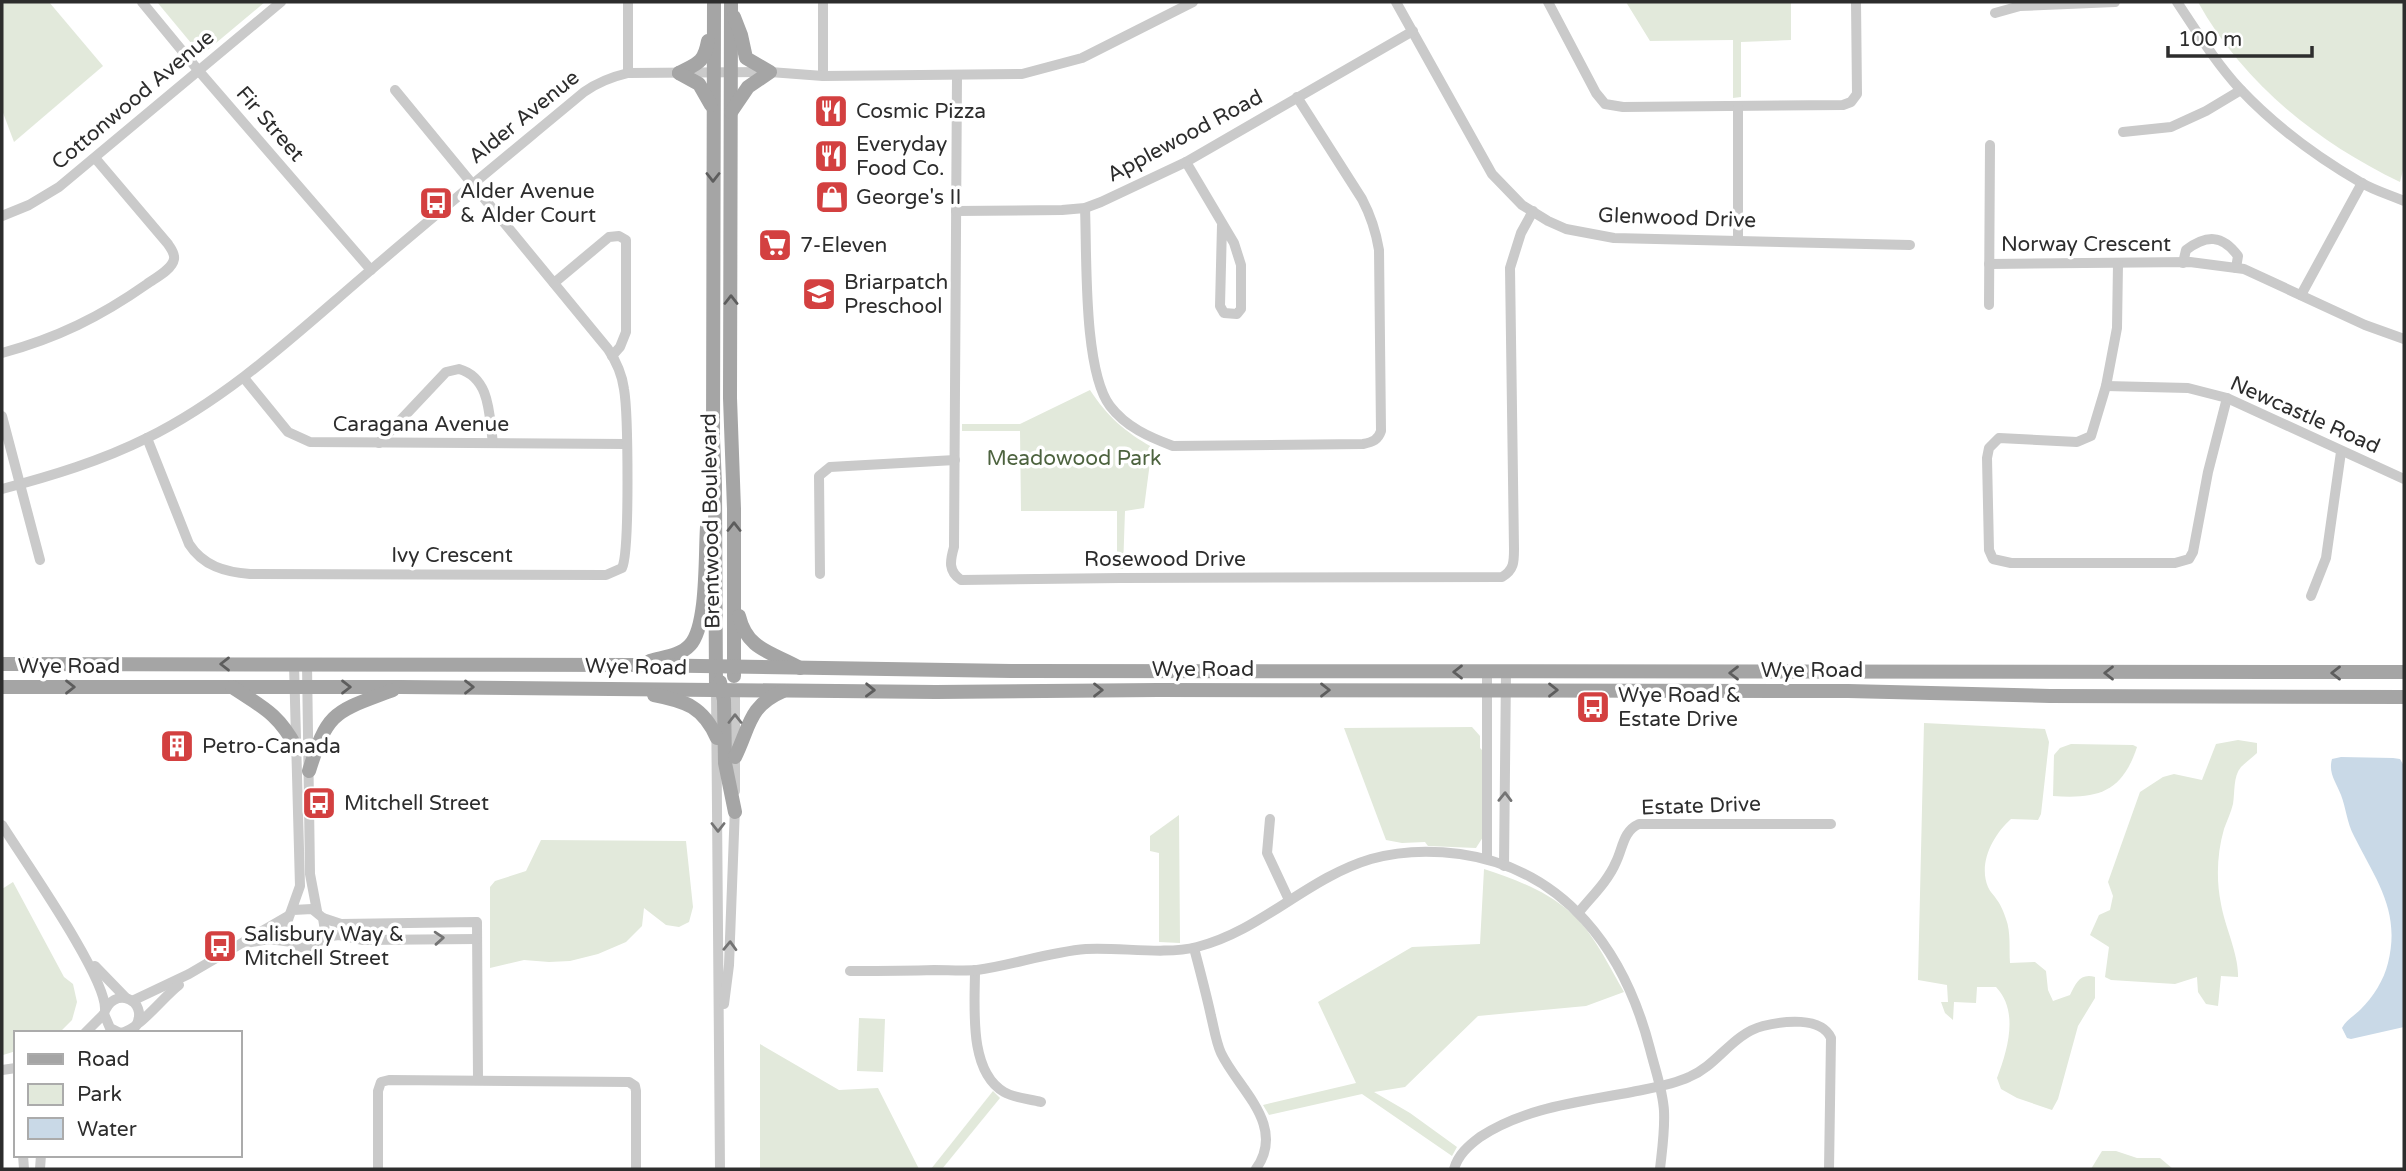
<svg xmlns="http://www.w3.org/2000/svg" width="2406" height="1171" font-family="'Varela Round',sans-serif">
<rect width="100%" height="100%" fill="#fff"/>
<g fill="#e2e9db">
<polygon points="2,2 49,2 103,66 14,142 2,110"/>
<polygon points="157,2 265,2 204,53 196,49"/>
<polygon points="1626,2 1791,2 1791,40 1741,42 1741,97 1733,98 1733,40 1650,41"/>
<path d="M 2198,2 L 2404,2 L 2404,166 L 2400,182 C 2317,142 2243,83 2198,2 Z"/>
<path d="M 1090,390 C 1107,416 1125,432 1152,447 L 1144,508 L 1125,511 L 1123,569 L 1117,569 L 1117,511 L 1021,511 L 1020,431 L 962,431 L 962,424 L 1020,424 Z"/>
<path d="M 1924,723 L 2045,729 L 2049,742 L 2041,814 L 2038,820 L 2011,819 C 1993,835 1978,863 1988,887 C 1990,892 1994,895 1997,900 C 2001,905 2004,913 2006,919 C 2011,932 2009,949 2010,963 L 2035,962 L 2046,971 L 2048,990 L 2053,1001 L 2070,995 C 2076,983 2080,973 2095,977 L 2095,998 L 2078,1026 L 2058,1099 L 2052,1110 L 2017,1098 L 2001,1089 L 1997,1078 C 2008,1049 2019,1011 1996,987 L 1977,987 L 1976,1003 L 1954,1002 L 1953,1020 L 1945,1013 L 1941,1002 L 1948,1002 L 1947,985 L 1918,980 Z"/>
<polygon points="1472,727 1480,736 1480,748 1483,751 1483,837 1476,848 1428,846 1425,842 1402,843 1386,840 1344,728"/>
<path d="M 2238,740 L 2257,743 L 2257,753 C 2252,758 2246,762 2241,767 C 2233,776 2235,793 2233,804 C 2231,812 2227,821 2224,829 C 2217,853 2216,880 2221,904 C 2225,927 2239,955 2238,977 L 2221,976 L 2218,1006 L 2206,1004 L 2198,992 L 2197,977 L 2175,984 L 2111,980 L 2105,977 L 2109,947 L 2090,935 L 2099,915 L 2110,910 L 2113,896 L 2108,882 L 2140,792 L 2163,777 L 2174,774 L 2202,780 L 2216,744 Z"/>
<path d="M 2071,744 L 2133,745 L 2137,747 C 2122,793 2097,799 2053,796 L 2054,755 L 2060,748 Z"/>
<polygon points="1179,815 1180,943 1159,942 1159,853 1150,851 1150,836"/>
<polygon points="541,840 686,841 693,907 689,922 679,927 666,925 644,908 642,926 626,942 598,954 570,961 549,962 524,960 490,968 490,887 495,881 526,871"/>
<path d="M 1484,869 C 1514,879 1545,890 1570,912 C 1592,930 1610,968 1624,992 L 1586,1006 L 1478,1016 L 1405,1087 L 1374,1092 L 1410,1113 L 1457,1147 L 1452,1156 L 1362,1094 L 1269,1115 L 1263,1105 L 1356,1083 L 1318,1002 L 1412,947 L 1480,944 Z"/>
<polygon points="13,882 64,977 73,984 77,1002 72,1020 59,1033 16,1033 16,1051 3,1055 2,889"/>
<polygon points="859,1018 885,1019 883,1072 857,1071"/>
<polygon points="760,1044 839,1090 878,1088 919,1169 760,1169"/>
<polygon points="993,1091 1000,1098 942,1169 931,1169"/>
<polygon points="2102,1151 2116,1151 2137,1158 2160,1158 2173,1169 2091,1169"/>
</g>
<path fill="#c9d9e7" d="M 2341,757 L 2393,758 L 2400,759 L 2404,766 L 2404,1027 L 2351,1039 L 2347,1038 L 2342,1028 C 2346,1020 2354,1016 2361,1009 C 2373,997 2384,980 2388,963 C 2401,911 2376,880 2354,836 C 2347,823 2346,808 2341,795 C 2336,782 2328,773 2332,759 Z"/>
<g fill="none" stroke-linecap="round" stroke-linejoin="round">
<g stroke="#cacaca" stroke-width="10">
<polyline points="142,2 198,70 371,270"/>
<polyline points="1396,2 1492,174 1522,205 1548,221 1566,229 1614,238 1910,245"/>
<polyline points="1548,2 1596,93 1605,104 1623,107 1843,105 1851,102 1857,94 1856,2"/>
<path d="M 2177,2 C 2197,32 2216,63 2240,89 C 2274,125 2317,157 2360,182 C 2373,190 2390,195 2404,201"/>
<polyline points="1995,13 2020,6 2115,2"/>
<polyline points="628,73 628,2"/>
<path d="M 957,75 L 954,547 C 950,561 948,571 961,580 L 1121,578 L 1502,577 C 1514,570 1514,562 1514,549 L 1510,268 L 1521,233 L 1533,211"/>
<polyline points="823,76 823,2"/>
<polyline points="2123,132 2171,127 2206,111 2241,90"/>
<polyline points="1186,162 1234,243 1241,265 1241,309 1237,314 1224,313 1220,306 1222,225"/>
<path d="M 1085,208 C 1087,255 1083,370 1110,406 C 1126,427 1149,437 1173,446 L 1363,444 C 1373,442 1378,440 1381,431 L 1379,250 C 1376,232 1371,216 1362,199 L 1297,97"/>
<polyline points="956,211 1062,210 1085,208 1101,202 1186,162 1413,31"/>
<polyline points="2,216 29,205 59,187 281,2"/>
<polyline points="1738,239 1738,107"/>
<path d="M 2183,263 L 2186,250 C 2206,235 2222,234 2238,256 L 2236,268"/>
<polyline points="1989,264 2190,262 2244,269 2365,325 2404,339"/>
<polyline points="2118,264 2117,328 2106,386 2091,436 2077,442 1999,438 1989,448 1987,458 1989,550 1993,559 2011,563 2175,563 2189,559 2193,552 2208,472 2227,398"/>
<polyline points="554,283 609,237 619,236 626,240 626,332 620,347 612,356"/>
<polyline points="2301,295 2362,183"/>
<polyline points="1989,305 1990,145"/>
<path d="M 2,353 C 57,338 100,317 147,284 C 155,278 172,270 174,259 C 175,253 171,249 168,244 L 95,158"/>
<polyline points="244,378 288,432 310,442 626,444"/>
<polyline points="2106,386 2188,388 2227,398 2404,479"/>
<polyline points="2,416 40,560"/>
<path d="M 147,438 L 189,544 C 203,566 225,572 250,574 L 606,575 L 622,568 C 630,552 628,412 624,389 C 622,374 616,361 608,349 L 395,90"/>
<path d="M 379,443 L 446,372 L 459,369 C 491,378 489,416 493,443"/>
<path d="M 2,489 C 51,476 101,461 147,438 C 232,396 300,330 372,269 C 442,209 513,151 584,92 C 598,82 611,77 628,73 L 770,72 L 823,76 L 1022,74 L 1082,58 L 1193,2"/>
<polyline points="820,574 819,476 830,467 955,460"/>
<polyline points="2311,596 2326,558 2341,452"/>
<polyline points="307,664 310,874 317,911"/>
<polyline points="716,689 720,1169"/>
<polyline points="735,689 735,791"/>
<polyline points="1270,819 1267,853 1289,900"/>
<path d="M 2,825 C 23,859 106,976 105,1009"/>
<polyline points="1487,859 1487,673"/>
<polyline points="1504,866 1506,672"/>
<polyline points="293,910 312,909 323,918 325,931 318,943 306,948 299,947 289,939 285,928 300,886 294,664"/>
<path d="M 1579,912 C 1592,896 1608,881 1616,862 C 1623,848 1623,831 1639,824 L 1831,824"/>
<polyline points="323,918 341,924 477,922 478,1079"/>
<polyline points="323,937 339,935 363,940 477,939"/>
<polyline points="246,943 269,939 292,942"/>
<path d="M 1194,948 C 1200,971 1206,993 1211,1016 C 1214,1028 1216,1042 1221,1053 C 1238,1089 1287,1125 1256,1169"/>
<polyline points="95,966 126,998"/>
<path d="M 975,970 C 975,1006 968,1071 1004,1092 C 1014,1098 1030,1099 1041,1102"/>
<path d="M 850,971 C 878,971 906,971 934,970 C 948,970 963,971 977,970 C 1013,965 1049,952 1086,949 C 1120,947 1164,955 1197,947 C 1261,931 1307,878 1371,859 C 1399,851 1430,850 1460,854 C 1566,869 1625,952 1650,1049 C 1655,1069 1663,1091 1664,1111 C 1665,1131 1662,1150 1660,1169"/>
<polyline points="132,1001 189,974 288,916"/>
<polyline points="724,1004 729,965 735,807"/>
<polyline points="85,1033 104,1014"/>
<path d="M 120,1033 L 110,1028 L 104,1014 C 112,985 150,999 136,1026"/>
<path d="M 120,1033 C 138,1031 163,997 179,985"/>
<polyline points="2,1070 16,1068"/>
<polyline points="23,1155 24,1169"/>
<polyline points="40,1169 41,1155"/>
<polyline points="378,1169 378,1091 381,1082 389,1080 629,1082 635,1086 636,1091 636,1169"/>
<path d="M 1454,1169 C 1458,1155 1468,1146 1480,1137 C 1526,1107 1580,1102 1632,1092 C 1651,1088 1672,1085 1689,1077 C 1718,1065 1732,1034 1763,1026 C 1783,1021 1821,1016 1831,1038 L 1829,1169"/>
</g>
<g stroke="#a5a5a5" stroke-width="14">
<polyline points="714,2 713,438 715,485 716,689"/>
<polyline points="731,2 730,398 734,509 734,676"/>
<path d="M 679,73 C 698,63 704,63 708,41"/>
<polyline points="679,73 699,84 711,105"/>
<polyline points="731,112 748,87 770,72 746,58 741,35 734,17"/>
<path d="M 739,616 C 747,650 772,652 800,668"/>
<path d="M 650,661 C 663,657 680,656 690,645 C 708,626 705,554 707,527"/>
<polyline points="2,664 637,665 1011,671 2404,672"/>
<polyline points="720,682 724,700 725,763 735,812"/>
<polyline points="2,687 401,687 936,692 1158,690 1848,691 2050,696 2404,697"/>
<path d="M 232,687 C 262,707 278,713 296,747"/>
<path d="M 654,695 C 686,701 703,707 717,738"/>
<path d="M 735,757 C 750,727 748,706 783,691"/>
<path d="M 309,771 C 328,710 335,712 393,690"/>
</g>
</g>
<defs><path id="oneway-chevron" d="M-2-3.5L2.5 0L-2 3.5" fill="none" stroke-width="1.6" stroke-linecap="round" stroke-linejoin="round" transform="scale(1.75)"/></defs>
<g stroke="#5d5d5d">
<use href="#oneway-chevron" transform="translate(713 177) rotate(90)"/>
<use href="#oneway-chevron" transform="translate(731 300) rotate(-90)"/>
<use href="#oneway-chevron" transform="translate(734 527) rotate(-90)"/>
<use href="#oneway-chevron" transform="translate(225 664) rotate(-180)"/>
<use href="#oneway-chevron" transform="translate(1458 672) rotate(-180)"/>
<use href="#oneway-chevron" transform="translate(1734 673) rotate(-180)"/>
<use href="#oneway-chevron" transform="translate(2109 673) rotate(-180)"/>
<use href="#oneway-chevron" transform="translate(2336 673) rotate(180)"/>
<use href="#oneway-chevron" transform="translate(70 687)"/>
<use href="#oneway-chevron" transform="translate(346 687)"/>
<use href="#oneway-chevron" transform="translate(469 687)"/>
<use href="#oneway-chevron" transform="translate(870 690) rotate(1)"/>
<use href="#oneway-chevron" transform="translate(1098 690)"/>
<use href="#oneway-chevron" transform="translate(1325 690)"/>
<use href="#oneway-chevron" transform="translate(1553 690)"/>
</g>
<g stroke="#747474">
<use href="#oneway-chevron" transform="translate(735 719) rotate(-90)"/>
<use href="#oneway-chevron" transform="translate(1505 797) rotate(-89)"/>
<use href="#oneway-chevron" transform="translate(718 827) rotate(90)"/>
<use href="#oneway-chevron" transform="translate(439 938) rotate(-4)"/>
<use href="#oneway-chevron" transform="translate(730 946) rotate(-88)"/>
</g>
<defs>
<g id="restaurant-square" transform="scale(1.75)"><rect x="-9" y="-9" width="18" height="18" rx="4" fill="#d34040" stroke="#fff"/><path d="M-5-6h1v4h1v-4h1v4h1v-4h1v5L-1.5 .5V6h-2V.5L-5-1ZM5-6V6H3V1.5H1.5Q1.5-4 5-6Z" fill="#fff"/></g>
<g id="shop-square" transform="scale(1.75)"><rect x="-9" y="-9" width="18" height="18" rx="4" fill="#d34040" stroke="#fff"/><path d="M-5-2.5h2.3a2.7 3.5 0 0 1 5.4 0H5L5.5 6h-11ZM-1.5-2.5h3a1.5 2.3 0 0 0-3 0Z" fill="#fff"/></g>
<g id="bus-square" transform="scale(1.75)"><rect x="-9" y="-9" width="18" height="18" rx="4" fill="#d34040" stroke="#fff"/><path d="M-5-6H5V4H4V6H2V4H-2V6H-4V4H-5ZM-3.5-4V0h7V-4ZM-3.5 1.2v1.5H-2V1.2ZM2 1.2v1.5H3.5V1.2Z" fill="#fff"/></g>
<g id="supermarket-square" transform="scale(1.75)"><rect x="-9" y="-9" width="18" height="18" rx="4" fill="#d34040" stroke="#fff"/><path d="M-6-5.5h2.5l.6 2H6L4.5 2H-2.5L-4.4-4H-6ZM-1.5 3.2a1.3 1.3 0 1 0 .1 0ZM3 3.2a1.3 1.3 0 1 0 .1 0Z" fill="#fff"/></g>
<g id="school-square" transform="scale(1.75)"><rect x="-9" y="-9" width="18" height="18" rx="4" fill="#d34040" stroke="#fff"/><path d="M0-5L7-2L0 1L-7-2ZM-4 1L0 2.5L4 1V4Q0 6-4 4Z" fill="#fff"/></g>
<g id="building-square" transform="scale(1.75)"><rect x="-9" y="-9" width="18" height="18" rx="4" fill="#d34040" stroke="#fff"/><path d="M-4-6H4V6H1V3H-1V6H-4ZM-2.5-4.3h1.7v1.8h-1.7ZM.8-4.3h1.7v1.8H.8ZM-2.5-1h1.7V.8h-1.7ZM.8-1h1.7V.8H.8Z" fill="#fff"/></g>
</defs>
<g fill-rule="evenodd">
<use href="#restaurant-square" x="831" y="111"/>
<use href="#restaurant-square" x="831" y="156"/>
<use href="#shop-square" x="832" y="197"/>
<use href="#bus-square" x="436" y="203"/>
<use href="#supermarket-square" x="775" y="245"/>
<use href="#school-square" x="819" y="294"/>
<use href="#bus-square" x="1593" y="707"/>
<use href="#building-square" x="177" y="746"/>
<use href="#bus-square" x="319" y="803"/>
<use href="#bus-square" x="220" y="946"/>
</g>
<g text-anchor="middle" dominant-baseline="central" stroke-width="7" stroke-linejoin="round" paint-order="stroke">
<g font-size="21" fill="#2d2d2d" stroke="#fff">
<text transform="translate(133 100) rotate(-40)">Cottonwood Avenue</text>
<text transform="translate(524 117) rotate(-39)">Alder Avenue</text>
<text transform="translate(270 124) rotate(49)">Fir Street</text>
<text transform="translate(1185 136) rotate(-28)">Applewood Road</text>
<text transform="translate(1677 218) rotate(2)">Glenwood Drive</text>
<text x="2086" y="244">Norway Crescent</text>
<text transform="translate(2305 415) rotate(24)">Newcastle Road</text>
<text x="421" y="424">Caragana Avenue</text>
<text transform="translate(711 521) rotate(-91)">Brentwood Boulevard</text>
<text x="452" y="555">Ivy Crescent</text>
<text x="1165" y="559">Rosewood Drive</text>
<text x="69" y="666">Wye Road</text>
<text transform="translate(636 667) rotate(1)">Wye Road</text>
<text x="1203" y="669">Wye Road</text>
<text x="1812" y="670">Wye Road</text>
<text transform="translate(1701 806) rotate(-2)">Estate Drive</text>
</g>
<g font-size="21" fill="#2d2d2d" stroke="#fff" text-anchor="start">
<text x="856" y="111">Cosmic Pizza</text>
<text x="856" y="144">Everyday<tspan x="856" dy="24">Food Co.</tspan></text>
<text x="460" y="191">Alder Avenue<tspan x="460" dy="24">&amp; Alder Court</tspan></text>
<text x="856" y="197">George's II</text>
<text x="800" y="245">7-Eleven</text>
<text x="844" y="282">Briarpatch<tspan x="844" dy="24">Preschool</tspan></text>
<text x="1618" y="695">Wye Road &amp;<tspan x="1618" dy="24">Estate Drive</tspan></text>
<text x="202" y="746">Petro-Canada</text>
<text x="344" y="803">Mitchell Street</text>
<text x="244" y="934">Salisbury Way &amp;<tspan x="244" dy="24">Mitchell Street</tspan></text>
</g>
<g font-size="21" fill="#4d633f" stroke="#fff">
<text x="1074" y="458">Meadowood Park</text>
</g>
</g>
<rect width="2406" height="1171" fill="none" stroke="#2d2d2d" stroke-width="7"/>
<rect x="14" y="1031" width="228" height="126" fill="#ffffff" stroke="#ababab" stroke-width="2"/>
<rect x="28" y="1054" width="35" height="10" fill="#a5a5a5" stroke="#ababab" stroke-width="2"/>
<text x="77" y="1066" font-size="21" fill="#2d2d2d">Road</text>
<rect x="28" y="1084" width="35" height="21" fill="#e2e9db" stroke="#ababab" stroke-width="2"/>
<text x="77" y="1101" font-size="21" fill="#2d2d2d">Park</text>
<rect x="28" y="1118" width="35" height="21" fill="#c9d9e7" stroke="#ababab" stroke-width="2"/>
<text x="77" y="1136" font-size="21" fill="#2d2d2d">Water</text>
<path d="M2168 46v10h144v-10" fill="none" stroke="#2d2d2d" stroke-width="3.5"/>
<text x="2178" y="46" font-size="21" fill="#2d2d2d" stroke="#ffffff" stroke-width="5" paint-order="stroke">100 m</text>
</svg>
